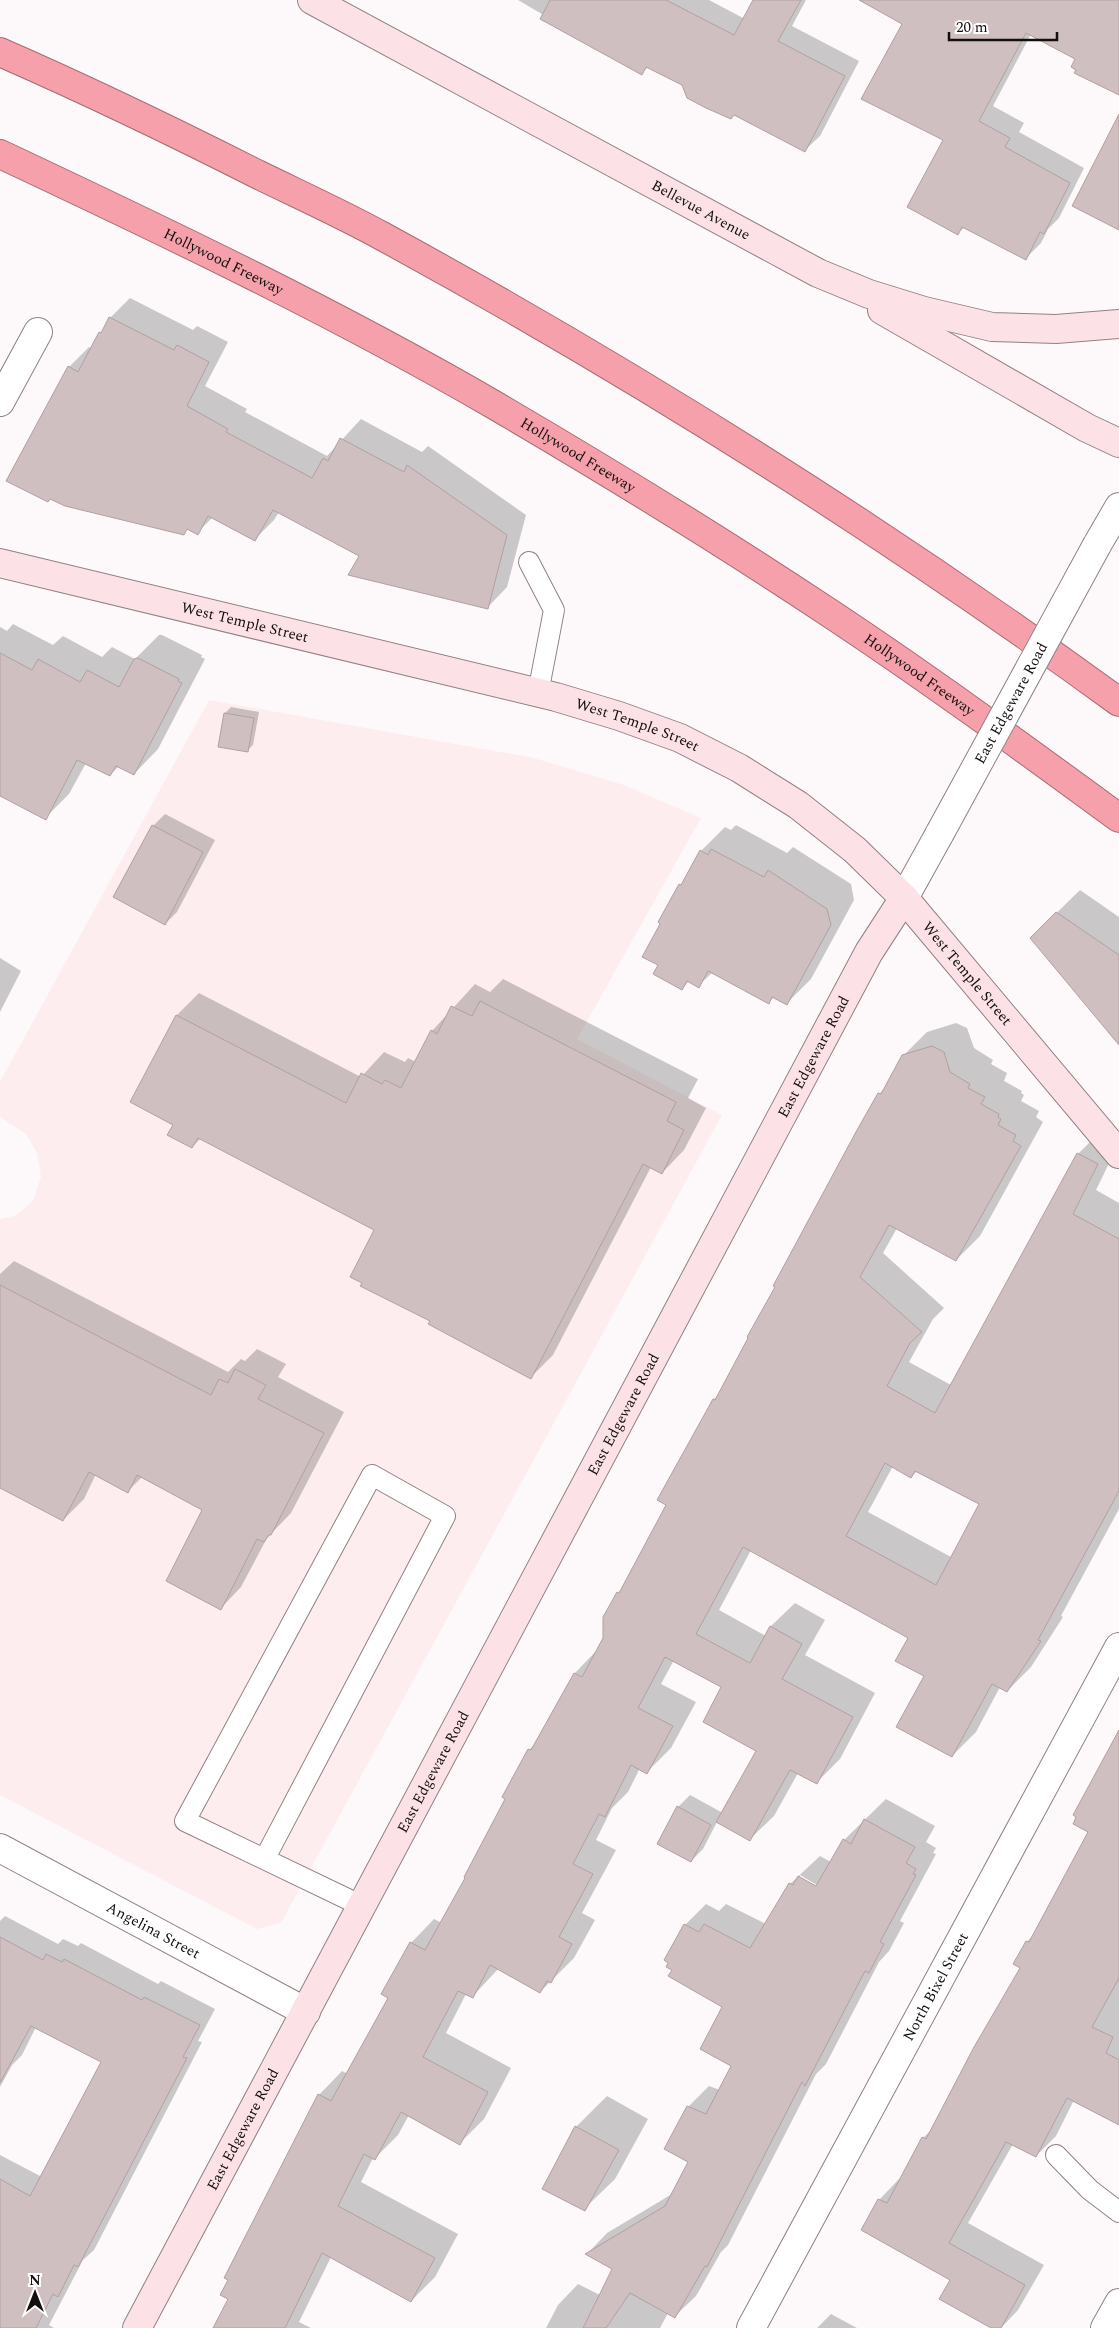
<svg xmlns="http://www.w3.org/2000/svg" width="1119" height="2328" font-family="Spectral,serif">
<rect width="100%" height="100%" fill="#fdf9fa"/>
<polygon fill="#fdedee" points="209,700 534,758 624,785 701,818 577,1039 722,1115 281,1923 257,1929 0,1795 0,1219 15,1216 33,1201 41,1177 37,1153 26,1134 0,1117 0,1082"/>
<g fill="#0003" fill-rule="evenodd">
<polygon points="518,0 709,0 745,19 755,0 806,0 792,26 859,61 820,136 805,150 648,67 642,73"/>
<polygon points="862,0 1119,0 1119,94 1077,69 1077,58 1031,34 993,106 1024,123 1019,132 1084,168 1059,218 1048,229 1041,243 1026,258 965,227 958,233 945,139 903,23"/>
<polygon points="130,298 193,330 197,326 228,342 205,386 247,409 245,412 327,456 361,419 422,452 428,446 526,515 507,587 488,607 360,555 279,512 274,520 254,540 213,517 197,533 188,528 183,533 69,367 89,347 92,349 110,318"/>
<polygon points="13,624 53,645 63,636 102,657 112,647 135,659 159,635 162,635 202,655 201,657 205,659 158,749 134,774 119,766 110,775 86,763 69,794 45,818 0,794 0,627 7,631"/>
<polygon points="231,707 259,712 253,745 248,750 225,713"/>
<polygon points="165,814 215,840 177,912 165,924 153,826"/>
<polygon points="736,825 787,853 793,847 851,884 854,900 811,979 786,1004 774,997 768,1003 713,972 698,986 689,981 682,989 701,851 725,827 731,830"/>
<polygon points="1080,890 1119,917 1119,1027 1031,938"/>
<polygon points="0,958 21,971 0,1012"/>
<polygon points="503,979 698,1079 688,1098 706,1108 684,1150 662,1173 651,1167 553,1355 531,1377 431,1321 376,1229 201,1138 192,1147 174,1124 132,1101 177,1015 199,993 361,1077 384,1052 405,1062 408,1058 416,1062 432,1031 475,984 490,992"/>
<path d="M 956,1023 L 967,1028 L 974,1048 L 993,1060 L 991,1064 L 1007,1073 L 1004,1081 L 1022,1091 L 1021,1093 L 1024,1095 L 1021,1101 L 1039,1111 L 1036,1117 L 1043,1122 L 980,1236 L 956,1260 L 897,1228 L 883,1253 L 944,1308 L 933,1319 L 909,1362 L 951,1385 L 1078,1154 L 1102,1130 L 1119,1143 L 1096,1190 L 1119,1203 L 1119,1509 L 1061,1616 L 1063,1617 L 1031,1667 L 1007,1691 L 1000,1687 L 976,1732 L 952,1756 L 925,1676 L 909,1637 L 751,1550 L 719,1610 L 766,1636 L 771,1626 L 795,1603 L 825,1620 L 805,1655 L 875,1693 L 840,1759 L 816,1783 L 798,1773 L 774,1816 L 750,1839 L 717,1822 L 703,1849 L 691,1861 L 678,1807 L 690,1795 L 723,1813 L 758,1751 L 723,1687 L 674,1660 L 661,1684 L 696,1702 L 671,1748 L 647,1772 L 640,1768 L 628,1792 L 612,1808 L 596,1840 L 616,1850 L 582,1913 L 595,1920 L 574,1958 L 540,1992 L 499,1968 L 472,1997 L 466,1994 L 446,2033 L 511,2068 L 484,2119 L 460,2143 L 409,2115 L 398,2135 L 374,2159 L 373,2158 L 361,2182 L 458,2234 L 435,2277 L 411,2301 L 331,2257 L 299,2322 L 311,2328 L 214,2328 L 230,2299 L 319,2095 L 342,2071 L 348,2074 L 390,1998 L 411,1943 L 434,1919 L 442,1923 L 507,1799 L 529,1750 L 538,1741 L 575,1673 L 598,1649 L 604,1638 L 618,1593 L 623,1588 L 667,1504 L 659,1500 L 714,1399 L 721,1393 L 879,1094 L 886,1087 L 903,1056 L 927,1032 ZM 893,1466 L 911,1477 L 917,1471 L 981,1503 L 951,1557 L 868,1512 Z"/>
<polygon points="14,1261 228,1372 241,1359 245,1361 257,1349 286,1364 278,1377 344,1412 291,1513 267,1538 241,1587 221,1608 204,1510 143,1476 128,1491 96,1474 84,1499 63,1520 0,1487 0,1274"/>
<polygon points="1119,1732 1119,2124 1074,2100 1056,2136 1036,2156 1013,2144 968,2223 1044,2265 1018,2310 1001,2328 994,2328 879,2200 899,2179 901,2180 923,2138 933,2128 1021,1967 1027,1942 1036,1932 1090,1832"/>
<path d="M 886,1799 L 935,1826 L 926,1842 L 936,1848 L 933,1853 L 936,1854 L 900,1921 L 904,1923 L 889,1951 L 879,1962 L 826,2064 L 816,2074 L 728,2245 L 721,2252 L 696,2296 L 675,2316 L 668,2313 L 660,2328 L 546,2328 L 558,2305 L 578,2284 L 600,2295 L 613,2268 L 587,2254 L 607,2233 L 672,2194 L 690,2161 L 688,2107 L 709,2086 L 720,2090 L 732,2065 L 724,2006 L 674,1970 L 670,1962 L 665,1959 L 685,1925 L 706,1904 L 719,1911 L 726,1904 L 766,1924 L 790,1884 L 820,1856 L 831,1862 L 844,1840 ZM 800,1875 L 822,1888 L 821,1890 L 800,1878 Z"/>
<polygon points="5,1916 58,1944 63,1939 78,1946 81,1943 158,1984 161,1981 215,2009 198,2041 202,2042 107,2225 94,2250 83,2260 49,2325 54,2328 0,2328 0,2155 42,2177 103,2062 36,2027 22,2055 12,2065 0,2087 0,1921"/>
<polygon points="607,2096 648,2119 615,2179 584,2209 576,2127"/>
<polygon points="831,2314 857,2328 817,2328"/>
</g>
<g fill="#d0bfc0" stroke="#b1a0a1" fill-rule="evenodd">
<polygon points="550,0 666,0 734,35 753,0 801,0 778,41 845,76 805,152 734,115 731,119 706,108 687,98 682,85 646,67 642,75 540,19"/>
<polygon points="859,0 1119,0 1119,95 1074,73 1076,70 1071,67 1075,59 1026,33 979,121 1010,138 1005,147 1070,183 1044,234 1040,232 1026,260 962,227 958,235 907,207 943,140 861,99 902,24"/>
<polygon points="1119,114 1119,230 1072,206"/>
<polygon points="109,317 174,350 177,345 209,362 187,406 228,429 226,432 312,478 323,458 328,461 340,438 404,472 407,465 507,535 488,609 348,575 359,556 273,510 255,541 208,516 198,535 187,529 184,535 65,506 50,499 48,502 6,481 68,366 78,372 99,332 101,333"/>
<polygon points="0,653 32,670 38,659 80,682 87,670 119,687 134,659 138,658 179,679 178,681 182,683 134,775 116,766 110,776 77,760 46,820 0,796"/>
<polygon points="224,713 254,718 248,752 218,747"/>
<polygon points="152,825 203,852 165,925 113,897"/>
<polygon points="711,849 764,877 768,870 827,909 831,925 787,1005 772,997 769,1004 708,971 699,988 687,981 682,990 653,974 658,965 642,957 660,924 658,922 679,884 681,885 700,850 708,855"/>
<polygon points="1056,912 1119,955 1119,1045 1030,938"/>
<polygon points="480,1001 676,1102 667,1121 684,1130 662,1174 643,1164 531,1379 428,1324 430,1321 360,1286 362,1283 350,1277 374,1230 198,1138 192,1148 167,1135 173,1125 130,1102 176,1015 346,1103 361,1073 382,1084 385,1080 401,1088 431,1030 437,1034 451,1006 472,1016"/>
<path d="M 932,1046 L 944,1052 L 950,1072 L 970,1084 L 968,1088 L 985,1097 L 981,1104 L 999,1114 L 998,1117 L 1001,1119 L 998,1125 L 1016,1135 L 1013,1141 L 1021,1146 L 956,1261 L 889,1225 L 860,1277 L 922,1332 L 910,1343 L 887,1386 L 935,1413 L 1077,1153 L 1098,1164 L 1073,1214 L 1119,1239 L 1119,1491 L 1038,1640 L 1041,1641 L 1007,1692 L 992,1684 L 952,1757 L 896,1727 L 924,1676 L 895,1661 L 908,1638 L 743,1547 L 696,1634 L 750,1663 L 770,1626 L 802,1644 L 782,1679 L 853,1717 L 817,1784 L 790,1770 L 750,1841 L 716,1822 L 756,1751 L 703,1722 L 721,1687 L 665,1657 L 638,1708 L 673,1726 L 647,1774 L 631,1765 L 605,1817 L 599,1814 L 573,1864 L 593,1874 L 559,1937 L 572,1944 L 551,1983 L 547,1981 L 540,1993 L 490,1965 L 473,1998 L 458,1991 L 423,2057 L 488,2092 L 460,2145 L 401,2112 L 375,2160 L 364,2154 L 338,2206 L 435,2258 L 411,2302 L 322,2253 L 285,2328 L 213,2328 L 228,2299 L 220,2295 L 228,2280 L 224,2278 L 318,2094 L 331,2101 L 388,1998 L 381,1994 L 410,1942 L 425,1950 L 465,1878 L 464,1877 L 505,1799 L 502,1797 L 528,1749 L 531,1750 L 574,1673 L 582,1677 L 603,1638 L 603,1617 L 617,1592 L 619,1593 L 666,1505 L 657,1500 L 713,1399 L 715,1400 L 748,1338 L 747,1337 L 775,1287 L 773,1286 L 857,1130 L 878,1093 L 881,1094 L 902,1055 ZM 885,1463 L 911,1478 L 915,1471 L 979,1504 L 936,1585 L 846,1536 Z"/>
<polygon points="0,1285 211,1395 219,1379 228,1383 235,1369 266,1385 258,1399 324,1433 271,1535 269,1535 264,1542 257,1539 221,1610 166,1581 202,1510 137,1475 128,1493 89,1472 63,1521 0,1488"/>
<polygon points="1119,1730 1119,1978 1092,2027 1113,2037 1106,2053 1119,2060 1119,2125 1067,2098 1036,2157 1006,2142 949,2243 1025,2285 1001,2328 991,2328 939,2299 950,2280 861,2230 878,2199 887,2203 922,2137 926,2139 974,2047 1020,1968 1013,1964 1026,1941 1029,1942 1088,1832 1073,1824 1076,1817 1073,1815"/>
<polygon points="677,1806 711,1825 691,1862 657,1844"/>
<polygon points="864,1819 915,1847 906,1863 916,1869 913,1874 916,1875 880,1942 884,1944 869,1973 865,1971 805,2086 802,2082 707,2267 705,2266 675,2318 630,2293 606,2328 583,2328 612,2269 585,2254 665,2206 688,2162 664,2149 687,2106 706,2114 731,2066 700,2049 722,2007 668,1976 672,1970 666,1967 668,1963 664,1960 684,1924 699,1932 704,1924 750,1948 789,1883 793,1885 798,1876 816,1886 843,1839 851,1844"/>
<polygon points="0,1937 43,1960 46,1954 62,1962 64,1959 142,2000 144,1997 200,2025 183,2057 187,2058 78,2267 74,2265 58,2297 53,2294 36,2328 0,2328 0,2179 30,2196 101,2062 31,2026 0,2083"/>
<polygon points="575,2126 619,2150 585,2211 542,2189"/>
</g>
<g fill="none" stroke-linecap="round" stroke-linejoin="round">
<g stroke="#918182" stroke-width="22">
<g id="lane">
<polyline points="529,562 554,610 538,693"/>
<polyline points="265,1858 445,1516 372,1475 185,1821 362,1906"/>
<polyline points="1056,2155 1090,2190 1119,2212"/>
</g>
</g>
<g stroke="#918182" stroke-width="30">
<g id="street">
<polyline points="0,402 38,332"/>
<polyline points="1097,545 1119,507"/>
<polyline points="904,898 940,833"/>
<path id="s1" d="M 0,1848 L 306,2012"/>
<path id="s2" d="M 751,2328 L 1119,1647"/>
<polyline points="1105,2328 1119,2303"/>
</g>
</g>
<g stroke="#918182" stroke-width="30">
<g id="secondary">
<path id="s3" d="M 312,0 L 818,273 L 869,294 L 924,311 L 992,327 L 1056,329 L 1119,324"/>
<polyline points="882,310 1087,428 1119,443"/>
<path id="s4" d="M 0,563 L 556,697 L 619,716 L 680,738 L 739,768 L 798,805 L 855,850 L 904,898 L 1119,1154"/>
<path id="s5" d="M 137,2328 L 869,952 L 904,898"/>
</g>
</g>
<g stroke="#a66d74" stroke-width="30">
<g id="highway">
<path d="M 0,52 C 87,90 174,132 259,175 C 300,195 342,214 382,236 C 637,375 884,531 1119,702"/>
<path id="s6" d="M 0,154 C 168,233 336,313 496,406 C 607,471 718,539 825,610 C 925,676 1022,747 1119,818"/>
</g>
</g>
<use href="#lane" stroke="#fff" stroke-width="20"/>
<use href="#street" stroke="#fff" stroke-width="28"/>
<use href="#secondary" stroke="#fce2e6" stroke-width="28"/>
<use href="#highway" stroke="#f5a0aa" stroke-width="28"/>
<g stroke="#918182" stroke-width="30" stroke-linecap="butt">
<g id="street-bridge">
<path id="s7" d="M 940,833 L 1097,545"/>
</g>
</g>
<use href="#street-bridge" stroke="#fff" stroke-width="28"/>
</g>
<g text-anchor="middle" dominant-baseline="central" stroke-width="5" stroke-linejoin="round" paint-order="stroke">
<g font-size="15" fill="#140f0f" stroke="#fff">
<text stroke="none"><textPath href="#s3" startOffset="442">Bellevue Avenue</textPath></text>
<text stroke="none"><textPath href="#s6" startOffset="248">Hollywood Freeway</textPath></text>
<text stroke="none"><textPath href="#s6" startOffset="652">Hollywood Freeway</textPath></text>
<text stroke="none"><textPath href="#s4" startOffset="252">West Temple Street</textPath></text>
<text stroke="none"><textPath href="#s6" startOffset="1058">Hollywood Freeway</textPath></text>
<text stroke="none"><textPath href="#s7" startOffset="148">East Edgeware Road</textPath></text>
<text stroke="none"><textPath href="#s4" startOffset="658">West Temple Street</textPath></text>
<text stroke="none"><textPath href="#s4" startOffset="1078">West Temple Street</textPath></text>
<text stroke="none"><textPath href="#s5" startOffset="1440">East Edgeware Road</textPath></text>
<text stroke="none"><textPath href="#s5" startOffset="1035">East Edgeware Road</textPath></text>
<text stroke="none"><textPath href="#s5" startOffset="630">East Edgeware Road</textPath></text>
<text stroke="none"><textPath href="#s1" startOffset="174">Angelina Street</textPath></text>
<text stroke="none"><textPath href="#s2" startOffset="388">North Bixel Street</textPath></text>
<text stroke="none"><textPath href="#s5" startOffset="225">East Edgeware Road</textPath></text>
</g>
</g>
<g transform="translate(35 2293)" stroke="#ffffff" stroke-width="4" paint-order="stroke">
<path d="M0-4L9 19L0 12L-9 19Z" fill="#140f0f"/>
<text y="-8" font-size="14" font-weight="bold" text-anchor="middle" fill="#140f0f">N</text>
</g>
<path d="M949 32v8h108v-8" fill="none" stroke="#140f0f" stroke-width="2.5"/>
<text x="956" y="32" font-size="15" fill="#140f0f" stroke="#ffffff" stroke-width="4" paint-order="stroke">20 m</text>
</svg>
